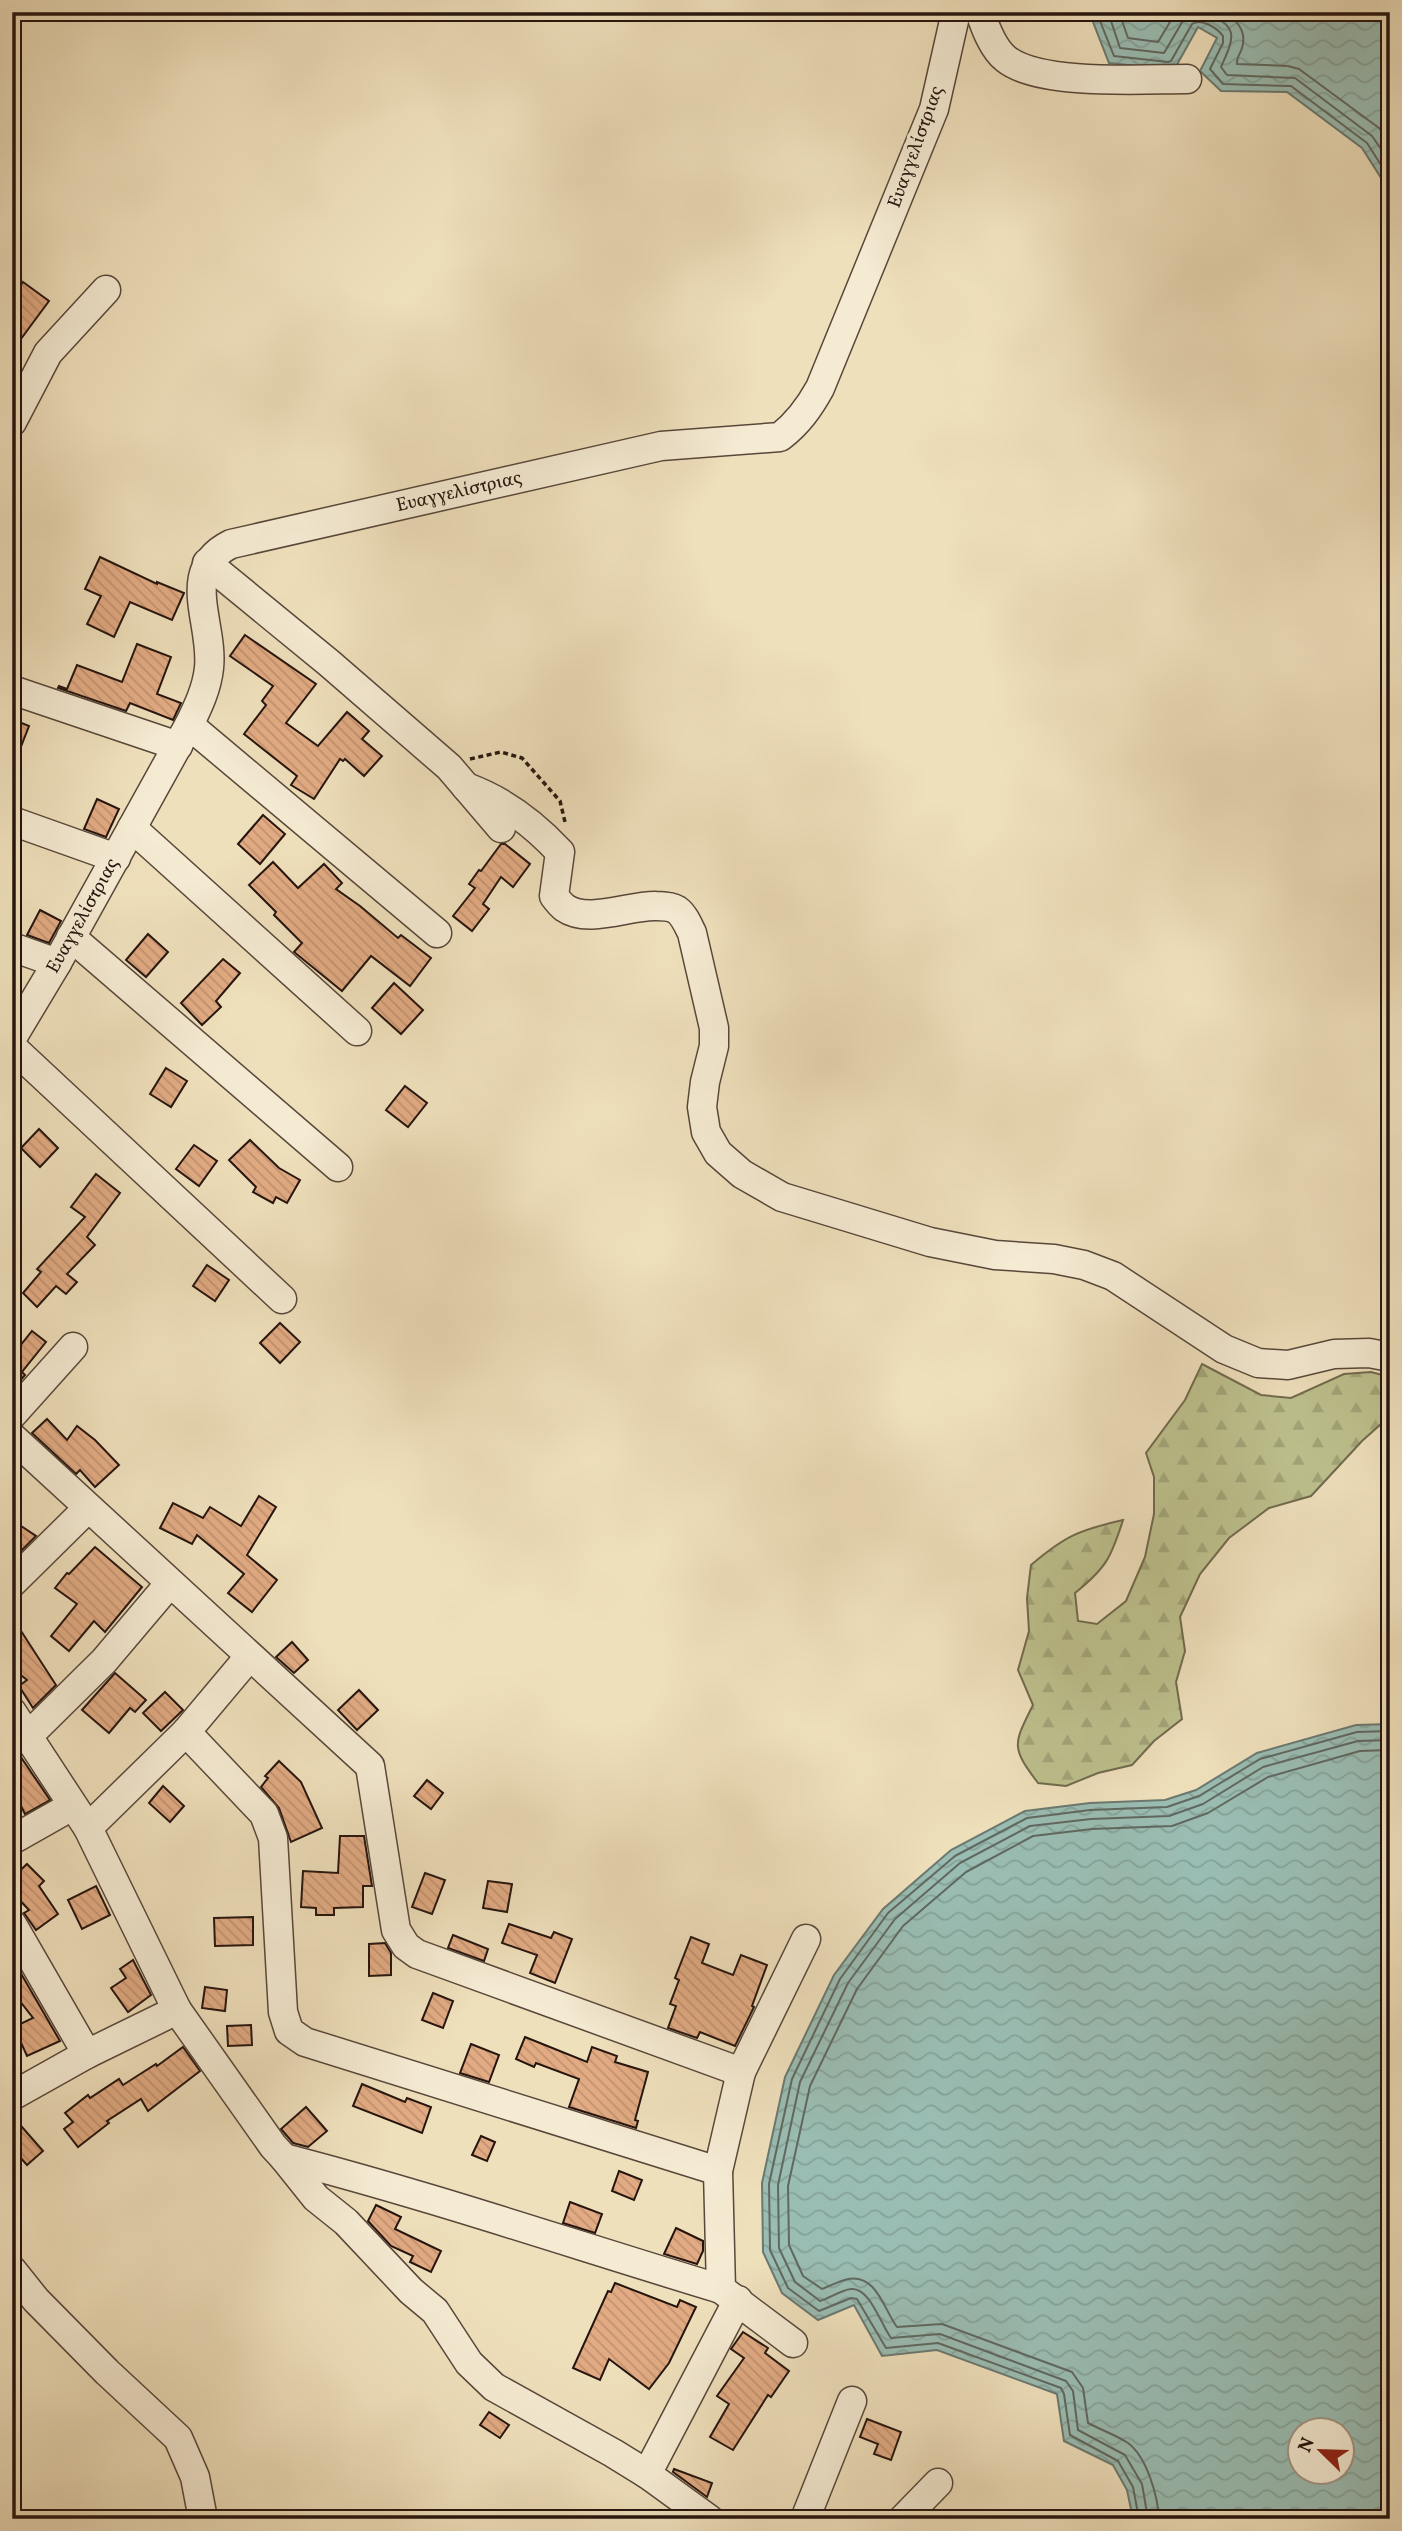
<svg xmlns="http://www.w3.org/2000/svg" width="1402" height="2531" font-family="Vollkorn,serif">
<defs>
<pattern id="forest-firs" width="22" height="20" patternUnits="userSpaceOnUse" patternTransform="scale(1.75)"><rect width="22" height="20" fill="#bdc18e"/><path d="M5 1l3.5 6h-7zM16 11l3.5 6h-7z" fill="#a2a579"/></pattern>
<pattern id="water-waves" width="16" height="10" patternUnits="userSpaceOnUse" patternTransform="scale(1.75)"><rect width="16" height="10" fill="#9abdb3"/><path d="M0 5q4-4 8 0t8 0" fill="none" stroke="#85a299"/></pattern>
<pattern id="building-back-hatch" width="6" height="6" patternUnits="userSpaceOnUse" patternTransform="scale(1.75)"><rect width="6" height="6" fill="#e2ab83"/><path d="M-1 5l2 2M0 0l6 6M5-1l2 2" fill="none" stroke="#c29270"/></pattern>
</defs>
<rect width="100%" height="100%" fill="#efe0bc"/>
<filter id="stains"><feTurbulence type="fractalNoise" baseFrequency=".00286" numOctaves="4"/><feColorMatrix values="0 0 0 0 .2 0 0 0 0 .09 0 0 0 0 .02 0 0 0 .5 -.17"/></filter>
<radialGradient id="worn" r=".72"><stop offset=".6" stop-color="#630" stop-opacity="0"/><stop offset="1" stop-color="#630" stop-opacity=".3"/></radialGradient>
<path fill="url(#forest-firs)" stroke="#716a4e" stroke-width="2" d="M 1202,1364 L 1261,1395 L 1291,1398 L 1344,1374 L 1371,1372 L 1390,1377 L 1390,1416 L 1362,1441 L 1311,1496 L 1269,1508 L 1229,1538 L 1200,1574 L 1180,1617 L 1185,1651 L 1176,1682 L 1182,1719 L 1154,1741 L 1132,1765 L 1098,1773 L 1066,1786 L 1038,1783 C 1011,1747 1013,1745 1033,1705 L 1018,1670 L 1029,1631 L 1027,1598 L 1031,1565 C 1065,1536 1079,1530 1123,1520 C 1111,1558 1106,1568 1075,1593 L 1078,1621 L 1097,1624 L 1126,1601 L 1145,1557 L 1154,1514 L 1154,1477 L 1146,1453 L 1185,1400 Z"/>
<g fill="url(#water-waves)" stroke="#6b7971" stroke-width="2" fill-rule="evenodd">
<polygon points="1092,12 1390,12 1390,192 1362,148 1287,92 1221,91 1200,71 1217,38 1198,27 1174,70 1109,63 1093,22"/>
<path d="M 1390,1724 L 1390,2519 L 1133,2519 L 1127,2490 L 1113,2465 L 1064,2441 L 1057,2394 L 937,2350 L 882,2356 L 854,2305 L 818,2320 L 782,2293 L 763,2252 L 762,2183 L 785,2077 L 834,1975 L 883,1909 L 951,1850 L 1025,1811 L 1090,1803 L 1165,1800 L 1196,1790 L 1257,1753 L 1356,1725 ZM 1300,2430 L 1342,2430 L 1342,2472 L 1300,2472 Z"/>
</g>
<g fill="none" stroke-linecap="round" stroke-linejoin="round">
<g stroke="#606860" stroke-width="2">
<path d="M 1099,12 L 1100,21 L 1114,56 L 1168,62 L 1171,61 L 1192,24 C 1202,18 1217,28 1223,36 L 1223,43 L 1210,69 L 1223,84 L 1291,86 L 1367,143 L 1390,179"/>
<polyline points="1108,12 1120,48 1164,53 1184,19 1196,12"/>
<polyline points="1119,12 1128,38 1158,42 1176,12"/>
<path d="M 1201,12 C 1240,25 1235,36 1221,67 L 1227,75 L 1295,78 L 1372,136 L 1390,162"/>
<path d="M 1224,12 C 1237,20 1247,32 1242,48 C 1240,55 1236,58 1237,64 L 1288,66 L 1299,69 L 1379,128 L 1390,143"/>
<polyline points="1139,2519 1133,2487 1118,2461 1070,2435 1064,2394 1061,2388 938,2343 886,2348 857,2299 851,2298 819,2311 788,2288 770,2250 769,2184 792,2079 840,1979 888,1913 955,1856 1027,1818 1090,1810 1167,1807 1199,1796 1260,1759 1357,1732 1390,1731"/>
<path d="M 1148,2519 L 1142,2484 L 1125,2455 L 1078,2430 L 1073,2391 L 1066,2381 L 940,2334 L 891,2338 C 881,2325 870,2287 851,2289 C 841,2290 830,2298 820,2301 L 795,2282 L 779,2248 L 778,2185 L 800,2082 L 848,1983 L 895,1919 L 960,1863 L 1030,1826 L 1091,1819 L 1169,1816 L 1203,1804 L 1263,1767 L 1358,1741 L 1390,1740"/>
<path d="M 1159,2519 C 1158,2497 1147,2457 1128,2443 C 1116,2435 1101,2430 1088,2423 L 1083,2388 L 1072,2372 L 942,2324 L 897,2327 C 884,2310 877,2274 848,2279 C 839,2281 830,2286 822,2289 L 803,2276 L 789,2245 L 788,2186 L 810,2086 L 857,1989 L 903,1926 L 966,1872 L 1033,1836 L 1092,1829 L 1172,1826 L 1208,1813 L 1268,1777 L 1360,1751 L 1390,1750"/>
</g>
</g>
<g fill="url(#building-back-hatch)" stroke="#25140e" stroke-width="2">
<polygon points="23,282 49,301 12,351 12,297"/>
<polygon points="100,557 157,584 157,582 184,593 172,620 130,602 114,637 87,624 101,596 85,589"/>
<polygon points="245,635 316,684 286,723 318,746 347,712 369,731 362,739 382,756 364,776 345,759 343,761 340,759 314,799 291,785 297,776 244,734 266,705 262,701 273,686 230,656"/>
<polygon points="137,644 171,657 157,694 181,703 173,720 130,703 126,711 58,688 59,686 67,689 77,665 122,682"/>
<polygon points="12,719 29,726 13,767 12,767"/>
<polygon points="97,799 119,809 106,837 84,829"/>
<polygon points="263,815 285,834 260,864 238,844"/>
<polygon points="501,844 505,844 530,864 513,887 501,877 483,904 489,909 472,931 453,916 475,888 469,884 479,870 481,871"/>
<polygon points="273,862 298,888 324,864 342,883 336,889 360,906 398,938 401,935 431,958 410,986 371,956 342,991 294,952 302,943 274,915 276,912 249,885"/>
<polygon points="40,910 61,921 49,943 27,935"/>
<polygon points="148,934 168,952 146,977 126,960"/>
<polygon points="223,959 240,973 216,1001 221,1007 202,1025 181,1003"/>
<polygon points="394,983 423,1010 401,1034 372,1008"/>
<polygon points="166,1068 187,1081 171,1107 150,1094"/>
<polygon points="405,1086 427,1103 408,1127 386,1110"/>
<polygon points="39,1129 58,1148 40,1167 21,1148"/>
<polygon points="250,1140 279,1168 300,1180 287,1203 276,1197 273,1203 253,1192 256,1187 229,1160"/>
<polygon points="194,1145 217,1161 199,1186 176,1169"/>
<polygon points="96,1174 120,1193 87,1237 95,1245 67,1274 77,1282 66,1294 56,1286 37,1307 23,1293 41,1272 37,1269 85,1217 71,1207"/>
<polygon points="207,1265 229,1280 215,1301 193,1286"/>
<polygon points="280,1323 300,1342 280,1363 260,1343"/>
<polygon points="32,1331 46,1342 22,1372 25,1375 12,1390 12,1356"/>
<polygon points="47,1419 67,1440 77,1426 95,1440 119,1465 95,1487 80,1470 76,1474 32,1433"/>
<polygon points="259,1496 276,1507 247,1555 277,1580 252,1612 228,1593 244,1574 197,1535 192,1544 160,1528 173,1503 203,1518 210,1507 241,1526"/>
<polygon points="18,1524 36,1536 19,1553 12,1549 12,1533"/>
<polygon points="95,1547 142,1587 105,1632 94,1621 69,1651 51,1636 77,1604 55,1588 67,1573 69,1574"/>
<polygon points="12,1617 56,1685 33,1708 19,1686 27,1680 12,1668"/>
<polygon points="292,1642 308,1660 294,1673 276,1657"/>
<polygon points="115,1673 146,1700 135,1712 130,1708 109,1733 82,1710"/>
<polygon points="359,1690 378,1710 357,1730 338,1710"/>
<polygon points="165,1692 183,1710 161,1731 143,1713"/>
<polygon points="12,1744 50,1800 25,1814 12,1788"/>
<polygon points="279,1761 301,1782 322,1828 291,1842 279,1808 261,1787 268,1778 265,1776"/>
<polygon points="427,1780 443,1793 431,1809 414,1796"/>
<polygon points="163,1786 184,1806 170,1822 149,1803"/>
<polygon points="340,1836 364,1836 372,1886 363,1886 363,1907 334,1908 334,1915 316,1915 316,1908 301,1907 303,1871 338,1873"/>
<polygon points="27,1864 44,1881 39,1886 58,1914 36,1930 24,1913 29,1910 12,1892 12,1878"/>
<polygon points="425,1873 445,1880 432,1914 412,1907"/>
<polygon points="488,1881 512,1884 507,1912 483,1908"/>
<polygon points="96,1886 110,1915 82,1929 68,1900"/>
<polygon points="253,1917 253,1945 215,1946 214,1918"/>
<polygon points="509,1924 551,1938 554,1932 572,1939 555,1983 530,1973 537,1955 502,1943"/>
<polygon points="453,1935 488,1949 484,1961 448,1948"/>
<polygon points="691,1937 709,1944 702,1963 733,1975 741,1955 767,1965 752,2006 754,2007 735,2046 700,2032 697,2038 668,2028 676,2006 670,2004 679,1980 675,1978"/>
<polygon points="385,1943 391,1953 391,1975 369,1976 369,1944"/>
<polygon points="12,1958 60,2041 27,2056 14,2027 33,2018 12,1991"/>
<polygon points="133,1960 151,1995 128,2012 111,1988 126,1978 120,1969"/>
<polygon points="205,1987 227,1990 225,2011 202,2008"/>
<polygon points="433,1993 453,2001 443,2028 422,2020"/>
<polygon points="251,2025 252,2045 228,2046 227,2026"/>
<polygon points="525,2037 587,2062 592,2047 617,2056 615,2062 648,2072 635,2120 638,2121 636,2128 569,2107 579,2079 536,2063 534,2067 516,2059"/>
<polygon points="471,2044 499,2055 489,2082 460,2073"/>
<polygon points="183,2047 200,2071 148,2111 141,2099 107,2121 109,2123 78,2147 64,2129 73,2122 65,2113 88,2095 90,2098 119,2079 123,2085 156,2064 157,2066"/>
<polygon points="362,2084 405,2102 407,2098 431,2107 422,2133 353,2106"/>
<polygon points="306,2107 327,2131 308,2147 293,2143 281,2129"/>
<polygon points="22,2127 43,2151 27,2165 12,2148 12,2136"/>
<polygon points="481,2136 495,2142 487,2161 472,2155"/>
<polygon points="619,2171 642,2180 634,2200 612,2191"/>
<polygon points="570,2202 602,2214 595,2233 563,2223"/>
<polygon points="376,2205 401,2217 395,2229 441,2251 431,2272 410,2262 413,2256 391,2246 368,2221"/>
<polygon points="676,2228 703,2241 703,2251 697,2264 664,2254"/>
<polygon points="615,2283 677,2307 680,2300 696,2307 669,2363 649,2389 609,2359 600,2380 573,2368 608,2291 611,2292"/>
<polygon points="743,2332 768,2348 765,2353 789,2371 771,2397 768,2395 733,2450 710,2437 729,2404 717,2396 744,2358 731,2349"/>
<polygon points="489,2412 509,2425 500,2438 480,2425"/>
<polygon points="867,2419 901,2432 891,2460 874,2454 878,2444 860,2437"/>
<polygon points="674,2469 712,2483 707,2497 673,2472"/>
</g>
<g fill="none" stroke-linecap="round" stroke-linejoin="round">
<g stroke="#58473a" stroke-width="31">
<g id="minor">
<path d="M 980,12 C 985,27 993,49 1006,59 C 1040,86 1143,79 1187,79"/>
<polyline points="12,422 48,353 106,290"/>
<polyline points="207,563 329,663 449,767 501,828"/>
<polyline points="12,690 178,746"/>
<polyline points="189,725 437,933"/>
<path d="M 466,787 C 502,800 534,824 560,852 L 554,896 C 557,900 561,905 565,908 C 588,924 630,905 656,906 C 662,906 671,906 677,910 C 684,915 688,925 692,933 L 714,1028 L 714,1046 L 705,1082 L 702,1107 L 706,1132 L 718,1153 L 742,1174 L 782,1197 L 930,1242 L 995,1255 L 1054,1259 L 1084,1265 L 1113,1276 L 1224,1349 L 1258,1363 L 1288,1365 L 1334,1354 L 1369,1353 L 1390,1357"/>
<polyline points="12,821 116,858"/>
<polyline points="132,828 357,1031"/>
<polyline points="71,937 338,1167"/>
<polyline points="12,947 57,963"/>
<path d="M 12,1038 L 57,963 L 189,725 C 198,707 207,688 209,668 C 214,623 178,570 231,544 L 661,446 L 780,437 C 798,423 809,408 820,388 L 934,109 L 956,12"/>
<polyline points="12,1047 282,1299"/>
<polyline points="12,1415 73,1347"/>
<polyline points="12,1437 370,1766 396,1930 406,1946 417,1954 741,2072"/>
<polyline points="12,1583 88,1508"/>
<path d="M 12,1712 L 88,1828 L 177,2010 L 273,2146 L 284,2158 C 431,2196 575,2245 721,2289"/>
<polyline points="186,1732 264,1814 273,1838 283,2012 289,2031 305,2042 718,2171"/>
<polyline points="27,1737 104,1661 170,1583"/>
<polyline points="88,1828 186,1732 249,1657"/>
<polyline points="12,1840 72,1806"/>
<polyline points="12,1924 87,2054"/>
<polyline points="12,2096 87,2054 177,2010"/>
<polyline points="284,2158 316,2198 346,2222 411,2291 435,2311 469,2363 494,2387 613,2453 647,2474 709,2519"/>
<polyline points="12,2270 36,2300 107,2372 178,2438 195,2477 203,2519"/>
<polyline points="793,2343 721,2289 718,2171 741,2072 806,1939"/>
<polyline points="647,2474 738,2300"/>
<polyline points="805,2519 852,2401"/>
<polyline points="903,2519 938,2483"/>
</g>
</g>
<polyline stroke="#25140e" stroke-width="3.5" stroke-dasharray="5 3.5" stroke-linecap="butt" points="470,759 501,752 522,758 560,801 565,822"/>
<use href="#minor" stroke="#f5ebd3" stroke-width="28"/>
</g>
<g text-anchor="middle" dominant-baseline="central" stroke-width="7" stroke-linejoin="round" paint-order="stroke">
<g font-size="19" fill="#25140e" stroke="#f5ebd3">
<text transform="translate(916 147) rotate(-70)">Ευαγγελίστριας</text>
<text transform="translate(459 492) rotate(-13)">Ευαγγελίστριας</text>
<text transform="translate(83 916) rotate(-61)">Ευαγγελίστριας</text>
</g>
</g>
<rect width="1402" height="2531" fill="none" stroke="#efe0bc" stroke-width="42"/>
<rect x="14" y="14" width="1374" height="2503" fill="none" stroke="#25140e" stroke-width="3.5"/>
<rect x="21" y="21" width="1360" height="2489" fill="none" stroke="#25140e" stroke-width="2"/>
<g transform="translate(1321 2451) rotate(293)"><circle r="33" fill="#f5ebd3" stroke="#a29584" stroke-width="2"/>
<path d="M0-5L12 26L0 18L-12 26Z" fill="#8f2418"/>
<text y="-10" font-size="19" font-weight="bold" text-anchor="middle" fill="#25140e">N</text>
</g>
<rect width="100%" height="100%" filter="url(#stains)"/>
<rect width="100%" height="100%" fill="url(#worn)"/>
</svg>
